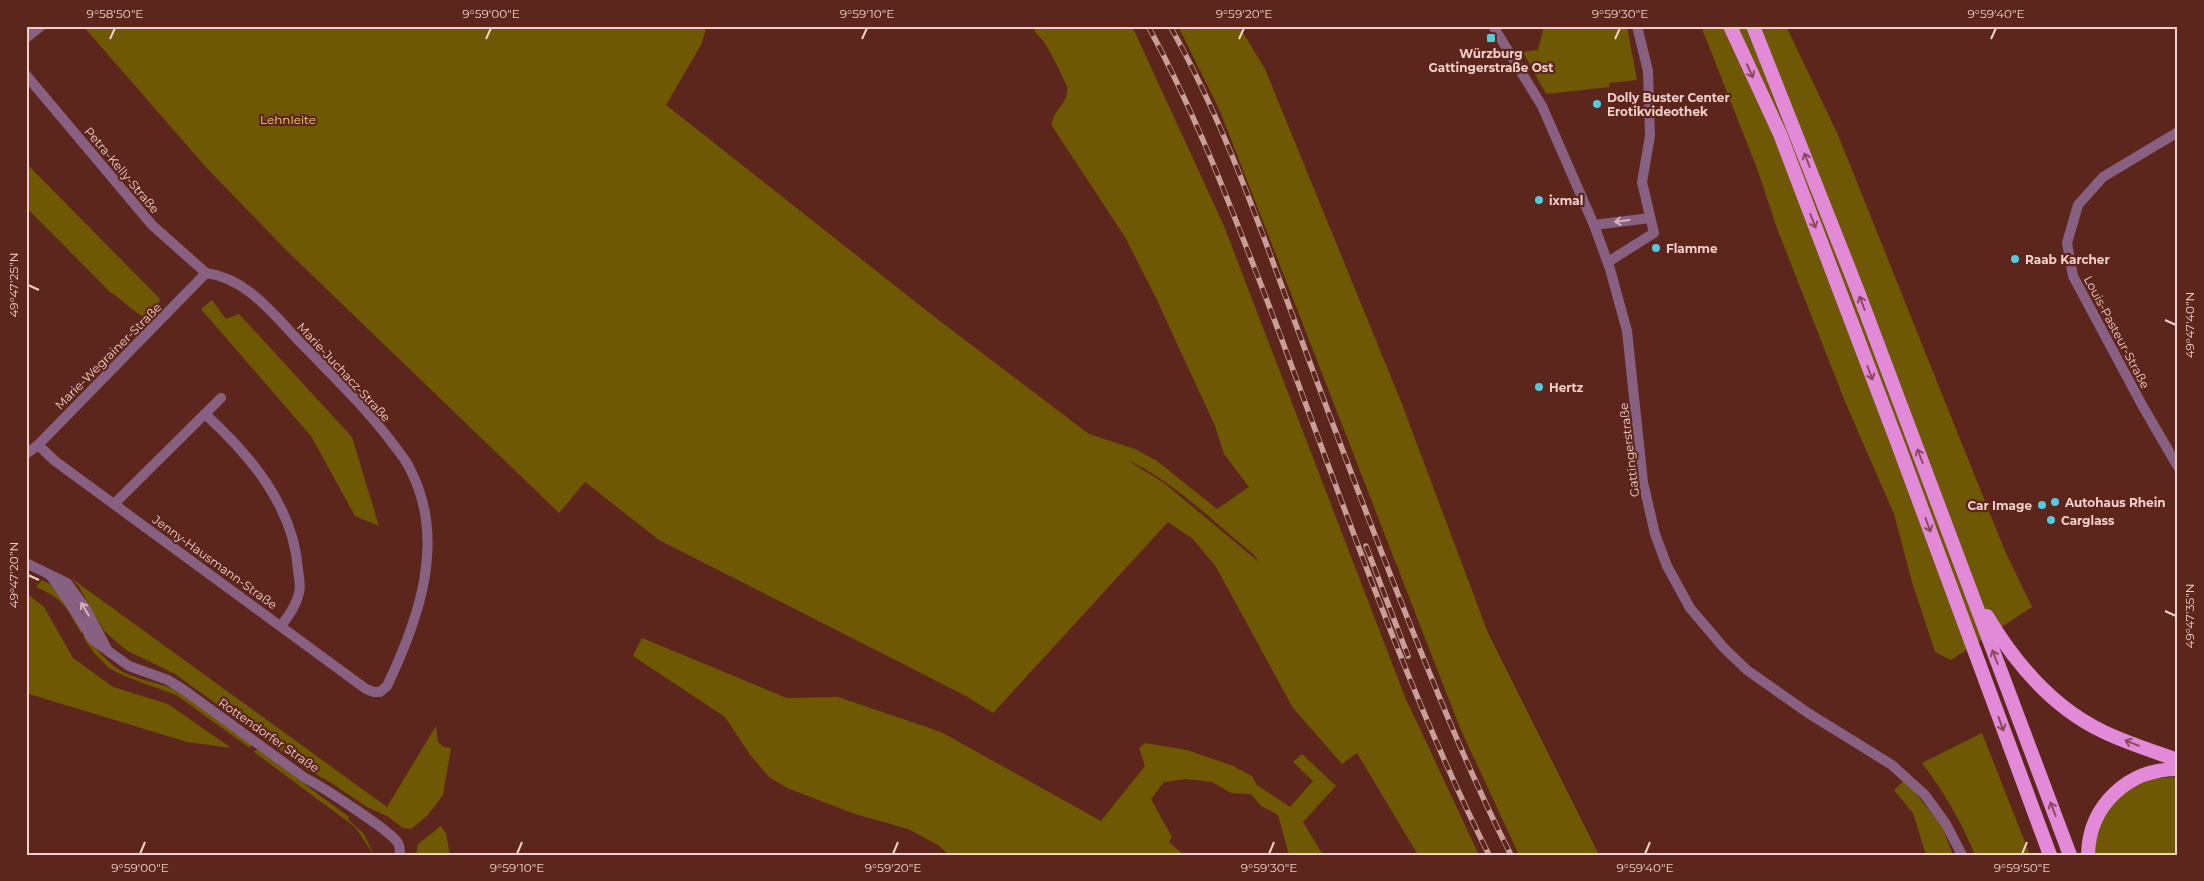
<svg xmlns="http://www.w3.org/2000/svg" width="2204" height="881" font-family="Montserrat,sans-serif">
<rect width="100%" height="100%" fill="#5c261d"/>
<g fill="#6f5803" fill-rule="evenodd">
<path d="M 83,26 L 707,26 L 701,45 L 666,105 L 936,318 L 1089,434 L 1135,449 L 1157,461 L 1217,509 L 1249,487 L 1224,454 L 1215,426 L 1156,298 L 1125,237 L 1052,126 C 1051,111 1070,103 1067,87 C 1065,80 1051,53 1046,45 C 1042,38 1035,34 1032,26 L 1132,26 L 1224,226 L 1405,697 L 1479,855 L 1418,855 L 1357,753 L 1342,764 L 1293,708 L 1216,567 L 1193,539 L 1168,522 L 993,713 L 966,696 L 659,540 L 585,482 L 559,513 L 286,250 L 205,166 ZM 1127,460 C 1171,479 1216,524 1253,554 L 1260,563 L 1164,483 Z"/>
<polygon points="1178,26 1239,26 1265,69 1400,399 1488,633 1599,855 1519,855 1460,728 1220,111"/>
<polygon points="1544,26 1627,26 1637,80 1609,83 1610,87 1546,94 1523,52 1538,50"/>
<polygon points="1701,26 1786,26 1838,135 2005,551 2032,607 1951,660 1935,652 1912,582 1894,514 1846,404 1778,231 1758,171"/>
<path d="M 26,163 L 159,298 L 160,301 L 145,317 C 135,314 121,298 110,292 L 26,207 Z"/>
<polygon points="212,300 226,319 239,314 352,437 379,526 355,516 311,436 201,309"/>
<polygon points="71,578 387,807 436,726 438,742 444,747 451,748 443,795 428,815 411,829 403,828 387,816 367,807 330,782 306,769 175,674 126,650 104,631 79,587"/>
<path d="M 42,580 L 56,588 L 84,631 L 81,633 C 66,607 64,599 36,587 Z"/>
<polygon points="26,593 44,607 73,658 113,687 168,704 231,748 187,742 26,693"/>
<path d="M 87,635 C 99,653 111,668 132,676 C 148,682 165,684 180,692 C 205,706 228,728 252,745 L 250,748 L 176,695 L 124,676 L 109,668 L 94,653 L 83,637 Z"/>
<polygon points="642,638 787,698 838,697 941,732 1101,821 1145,766 1139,748 1145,743 1187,750 1233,766 1252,776 1257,785 1290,807 1313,781 1293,762 1302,754 1336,786 1303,822 1323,855 1289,855 1278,815 1261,806 1251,794 1231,793 1212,782 1186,779 1164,782 1151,799 1172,837 1169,842 1184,855 949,855 938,845 908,829 855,814 787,788 769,777 751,756 725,717 633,656"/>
<path d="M 1982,733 L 2030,855 L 1975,855 C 1961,821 1944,792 1922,763 Z"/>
<polygon points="257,749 349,817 348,819 364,834 374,855 355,827 254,752"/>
<polygon points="2172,777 2178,778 2178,855 2091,855 2095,829 2117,795 2152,779"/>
<polygon points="1905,780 1942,826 1953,855 1926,855 1913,813 1894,790"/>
<polygon points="441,826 446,833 450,855 416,855 418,844"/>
</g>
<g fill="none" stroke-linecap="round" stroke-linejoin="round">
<g stroke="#876082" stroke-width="10">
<polyline points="26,38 41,26"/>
<polyline points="26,75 152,225 206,273"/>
<polyline points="2178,132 2103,177 2078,205 2067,243 2073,276 2142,405 2178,467"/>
<polyline points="1594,225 1650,218"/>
<polyline points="1608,262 1654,233 1642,182 1650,136 1648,71 1637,26"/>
<path d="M 205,414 C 250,455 294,507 298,570 C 299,577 301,586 299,593 C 296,606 289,615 281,626"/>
<path d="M 38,445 L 55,461 L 366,689 L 374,692 L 380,692 L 387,686 C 419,619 447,540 410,469 C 406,460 399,452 393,444 C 367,409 335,378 304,346 C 276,318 248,278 206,273"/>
<polyline points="26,454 38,445 206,273"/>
<polyline points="115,503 221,398"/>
<polyline points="26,563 67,583 86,609 108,651"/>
<path d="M 50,575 L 68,600 L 93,640 L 129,666 L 168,680 L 184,690 L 305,778 C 321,786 391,831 398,843 C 400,846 400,852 400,855"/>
</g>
<polyline stroke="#876082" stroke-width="10" points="1493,26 1542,106 1594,225 1610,269 1627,331 1643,482 1655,534 1667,566 1690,608 1724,648 1747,670 1808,713 1892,765 1925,795 1946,824 1962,855"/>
<g stroke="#e28ad8" stroke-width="14">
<polyline points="1730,26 1780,134 1899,447 2050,855"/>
<polyline points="1753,26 1857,289 2070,855"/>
<path d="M 1987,616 C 2015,663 2052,707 2102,731 C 2126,743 2153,751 2178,760"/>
<path d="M 2088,855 C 2089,805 2128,769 2178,769"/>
</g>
<g stroke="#c89f98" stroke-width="5.5">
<g id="rail">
<path d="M 1148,26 C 1193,108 1226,195 1260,282 C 1334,474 1397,671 1489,855"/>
<path d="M 1170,26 C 1223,120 1259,224 1296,325 C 1334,428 1372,530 1413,632 C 1443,707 1474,783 1511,855"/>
<polyline points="1366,546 1408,656"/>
</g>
</g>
<use href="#rail" stroke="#5c261d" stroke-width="4" stroke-dasharray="11" stroke-linecap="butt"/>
</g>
<defs><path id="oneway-shaft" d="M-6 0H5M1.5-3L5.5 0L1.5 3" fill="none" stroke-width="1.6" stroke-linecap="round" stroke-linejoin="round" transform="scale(1.25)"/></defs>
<g stroke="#8b495e">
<use href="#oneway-shaft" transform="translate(1750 71) rotate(65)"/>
<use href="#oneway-shaft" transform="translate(1807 160) rotate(-111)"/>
<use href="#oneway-shaft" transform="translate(1813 221) rotate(69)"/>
<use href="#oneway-shaft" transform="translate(1862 303) rotate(-111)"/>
<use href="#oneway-shaft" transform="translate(1870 373) rotate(69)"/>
<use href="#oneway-shaft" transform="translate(1920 456) rotate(-111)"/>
<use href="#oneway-shaft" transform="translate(1928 525) rotate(70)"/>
<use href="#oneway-shaft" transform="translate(1995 657) rotate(-111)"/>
<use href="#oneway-shaft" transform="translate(2001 724) rotate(70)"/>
<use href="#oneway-shaft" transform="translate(2132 743) rotate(-158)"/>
<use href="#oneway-shaft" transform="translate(2053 809) rotate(-111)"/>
</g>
<g stroke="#d7b3b6">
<use href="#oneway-shaft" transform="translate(1622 221) rotate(173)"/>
<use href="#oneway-shaft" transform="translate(85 609) rotate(-121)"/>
</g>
<path fill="none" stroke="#f2cfc8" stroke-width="2" d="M 110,39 L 115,28M 486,39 L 491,28M 862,39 L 867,28M 1239,39 L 1244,28M 1615,39 L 1620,28M 1991,39 L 1996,28M 28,285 L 39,290M 2165,320 L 2176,325M 28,575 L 39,580M 2165,611 L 2176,616M 140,854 L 145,842M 517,854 L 522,842M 893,854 L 898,842M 1269,854 L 1274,842M 1645,854 L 1650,842M 2022,854 L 2027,842"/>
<g fill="#55cadf" stroke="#5c261d" stroke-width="2">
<rect x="1486" y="33" width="10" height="10" rx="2.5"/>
<circle cx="1597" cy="104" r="5"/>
<circle cx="1539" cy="200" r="5"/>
<circle cx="1656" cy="248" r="5"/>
<circle cx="2015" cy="259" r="5"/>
<circle cx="1539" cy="387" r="5"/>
<circle cx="2055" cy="502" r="5"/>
<circle cx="2042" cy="505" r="5"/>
<circle cx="2051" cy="520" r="5"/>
</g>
<g text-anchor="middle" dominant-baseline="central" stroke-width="4.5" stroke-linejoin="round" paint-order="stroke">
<g font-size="12" font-weight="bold" fill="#f2cfc8" stroke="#5c261d" text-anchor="start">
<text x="1491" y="53" text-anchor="middle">Würzburg<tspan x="1491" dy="14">Gattingerstraße Ost</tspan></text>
<text x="1607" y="97">Dolly Buster Center<tspan x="1607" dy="14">Erotikvideothek</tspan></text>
<text x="1549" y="200">ixmal</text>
<text x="1666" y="248">Flamme</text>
<text x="2025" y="259">Raab Karcher</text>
<text x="1549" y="387">Hertz</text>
<text x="2065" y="502">Autohaus Rhein</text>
<text x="2032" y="505" text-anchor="end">Car Image</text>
<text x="2061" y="520">Carglass</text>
</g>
<g font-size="12" fill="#f4d36f" stroke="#5c261d">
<text x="288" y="119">Lehnleite</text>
</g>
<g font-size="12" fill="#f2cfc8" stroke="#5c261d">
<text transform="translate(122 170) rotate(50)">Petra-Kelly-Straße</text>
<text transform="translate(2117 332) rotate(62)">Louis-Pasteur-Straße</text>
<text transform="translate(108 356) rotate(-45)">Marie-Wegrainer-Straße</text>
<text transform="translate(344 372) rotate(47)">Marie-Juchacz-Straße</text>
<text transform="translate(1629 450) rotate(-97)">Gattingerstraße</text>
<text transform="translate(215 562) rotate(36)">Jenny-Hausmann-Straße</text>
<text transform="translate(269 735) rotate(35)">Rottendorfer Straße</text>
</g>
</g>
<rect width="2204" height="881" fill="none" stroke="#5c261d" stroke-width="55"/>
<rect x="28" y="28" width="2148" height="826" fill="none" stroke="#f2cfc8" stroke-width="2"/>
<g font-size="12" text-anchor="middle" fill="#f2cfc8">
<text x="115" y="18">9°58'50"E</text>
<text x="491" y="18">9°59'00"E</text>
<text x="867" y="18">9°59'10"E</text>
<text x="1244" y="18">9°59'20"E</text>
<text x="1620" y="18">9°59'30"E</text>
<text x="1996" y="18">9°59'40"E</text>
<text transform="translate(14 285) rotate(-90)" y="4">49°47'25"N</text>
<text transform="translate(2190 325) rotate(-90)" y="4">49°47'40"N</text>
<text transform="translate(14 575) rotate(-90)" y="4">49°47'20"N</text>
<text transform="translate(2190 616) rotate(-90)" y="4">49°47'35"N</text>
<text x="140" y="872">9°59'00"E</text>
<text x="517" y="872">9°59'10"E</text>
<text x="893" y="872">9°59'20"E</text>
<text x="1269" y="872">9°59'30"E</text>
<text x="1645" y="872">9°59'40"E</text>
<text x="2022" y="872">9°59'50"E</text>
</g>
</svg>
